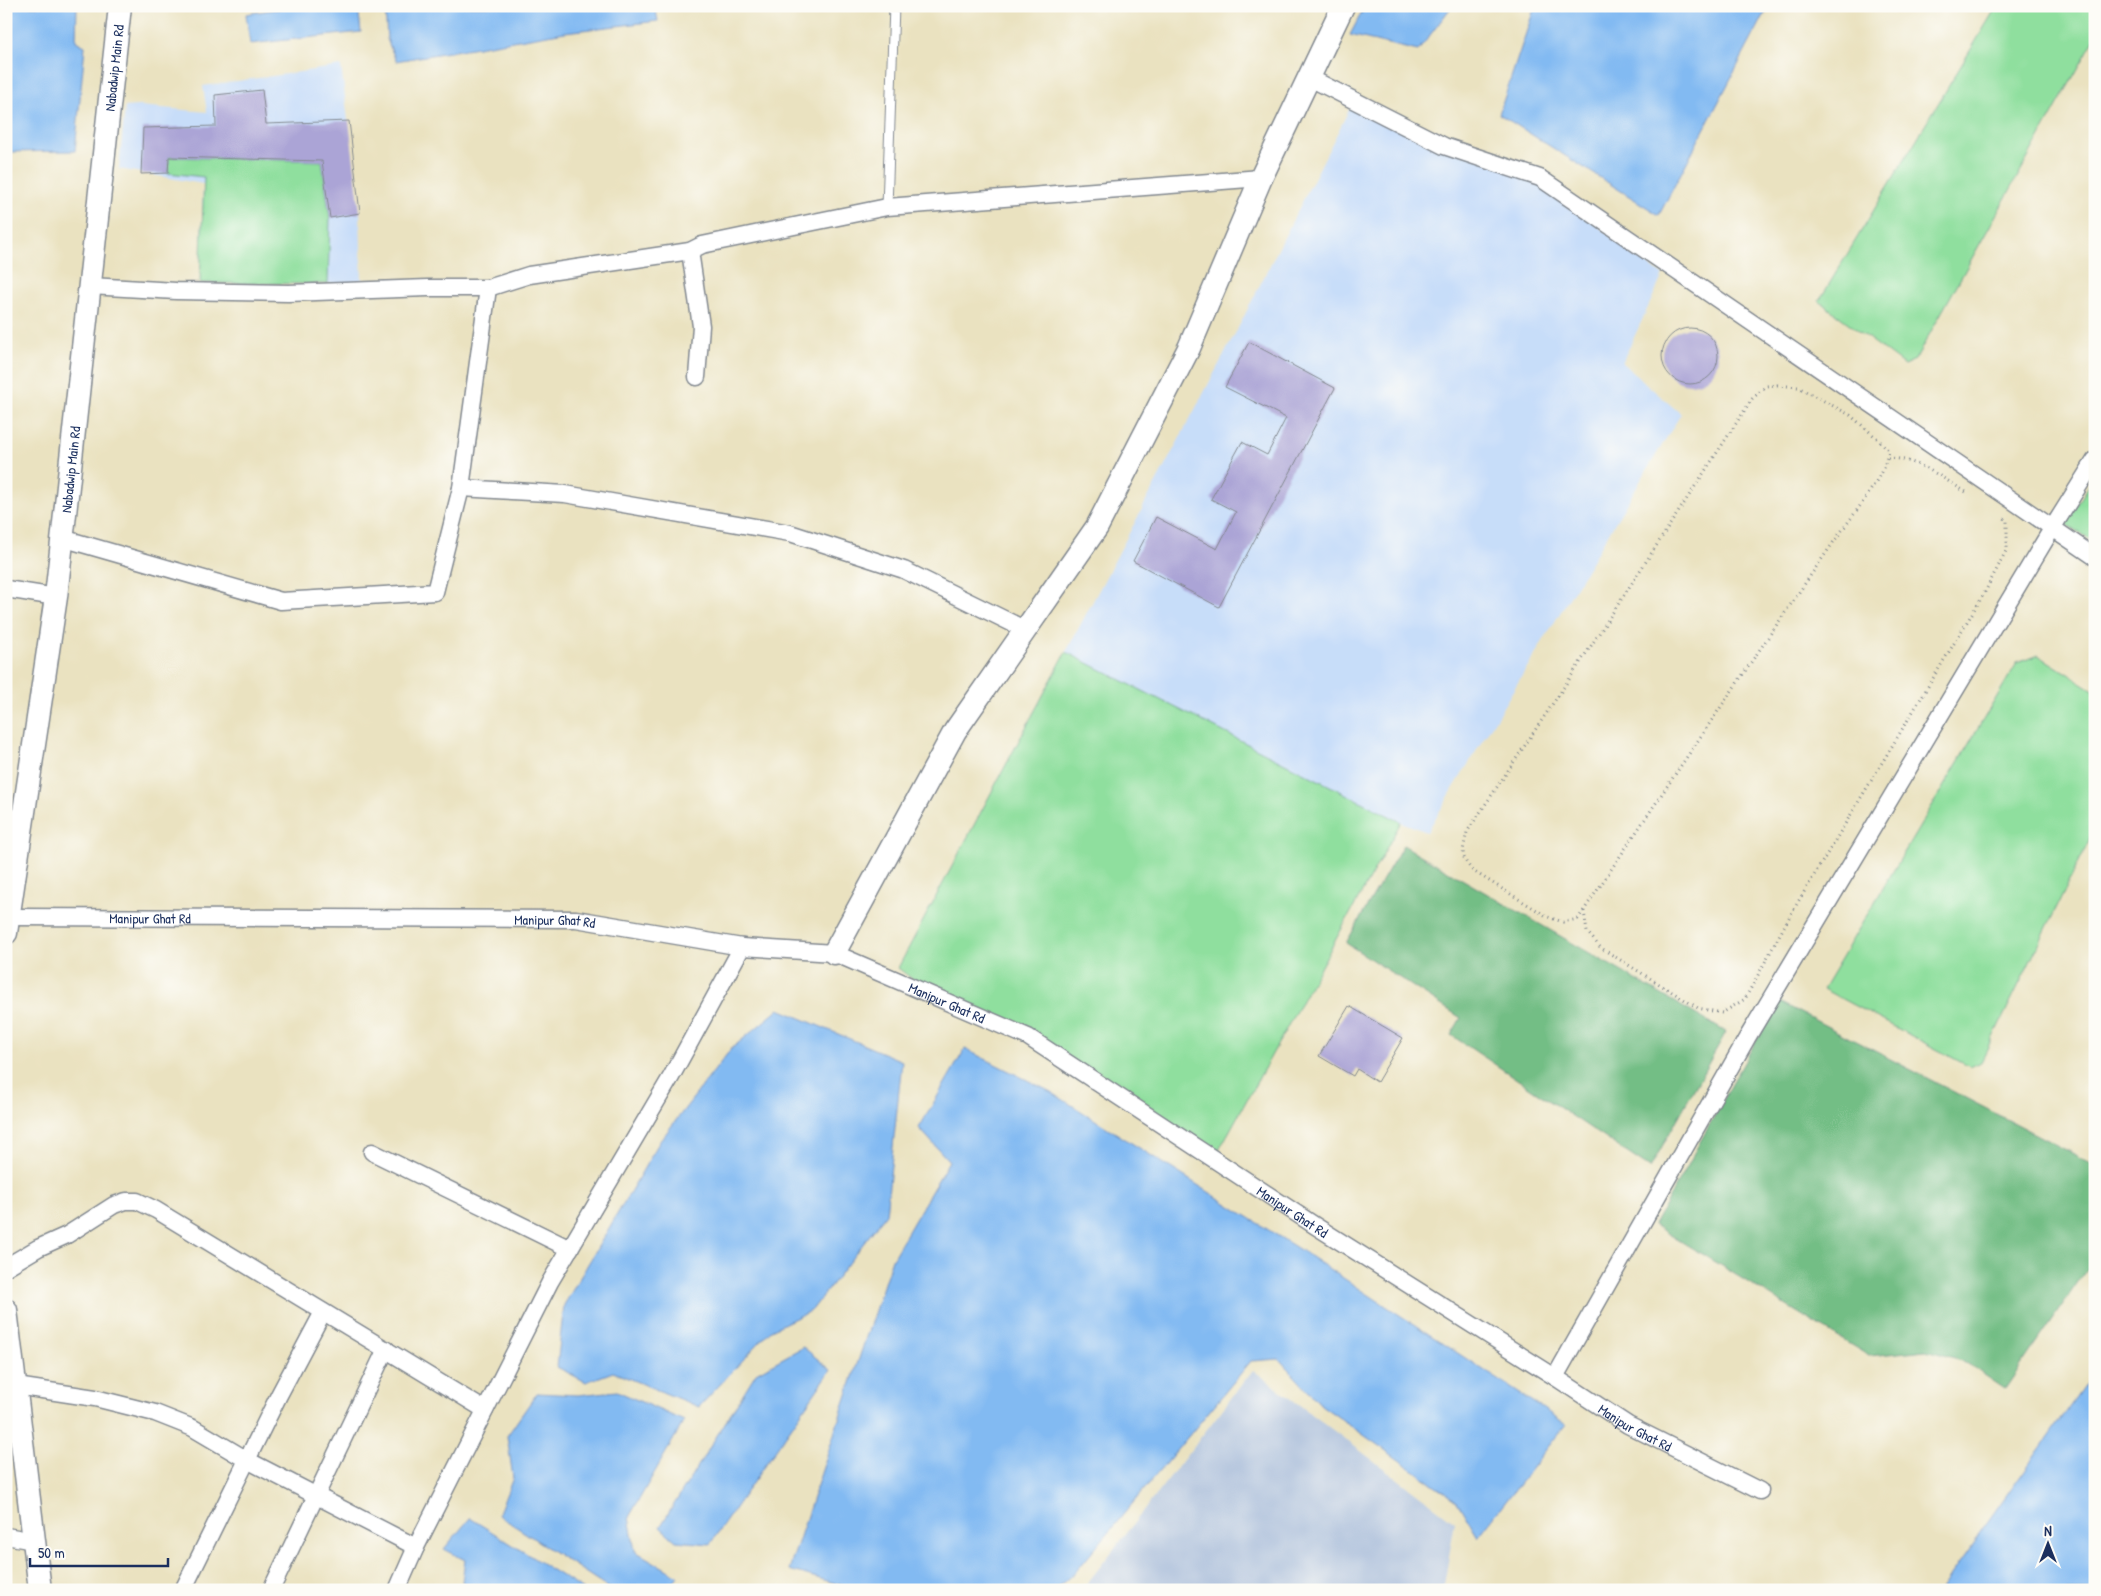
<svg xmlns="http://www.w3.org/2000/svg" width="2101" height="1596" font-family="'Patrick Hand',sans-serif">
<rect width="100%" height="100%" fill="#fdfcf7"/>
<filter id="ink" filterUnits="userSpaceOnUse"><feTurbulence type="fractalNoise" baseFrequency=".02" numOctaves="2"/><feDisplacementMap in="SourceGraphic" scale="10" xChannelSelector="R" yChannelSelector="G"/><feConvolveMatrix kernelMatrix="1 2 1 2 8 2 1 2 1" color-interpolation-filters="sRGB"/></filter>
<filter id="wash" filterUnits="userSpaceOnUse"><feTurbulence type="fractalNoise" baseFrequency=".0096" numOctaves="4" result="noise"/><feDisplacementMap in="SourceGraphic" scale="20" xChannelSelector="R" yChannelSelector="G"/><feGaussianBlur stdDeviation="1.12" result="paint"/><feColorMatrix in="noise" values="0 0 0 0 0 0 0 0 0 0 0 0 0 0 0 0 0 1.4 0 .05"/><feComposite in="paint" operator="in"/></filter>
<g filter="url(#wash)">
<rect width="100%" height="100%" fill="#eae2c0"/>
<g fill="#c7ddf9">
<polygon points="341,66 360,213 362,284 200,283 203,184 119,169 125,107 139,106 207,112 203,86"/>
<polygon points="1354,100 1540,178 1632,254 1663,275 1622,363 1681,414 1427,832 1401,822 1066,652 1234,336"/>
</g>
<polygon fill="#b5c6de" points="1253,1370 1455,1522 1443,1590 1082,1590"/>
<g fill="#8fdf9e" stroke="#55877e">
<polygon points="1997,6 2095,6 2095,38 1915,360 1904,365 1819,301"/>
<polygon points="169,157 322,161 330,218 328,284 200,283 204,177 168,173"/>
<polygon points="2095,476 2095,542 2065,524"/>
<polygon points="1066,652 1401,822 1214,1159 1028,1037 938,999 898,968"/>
<polygon points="2038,655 2095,691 2095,829 1981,1062 1970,1067 1823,989 2017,663"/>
</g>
<g fill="#73be85" stroke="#477672">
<polygon points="1403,845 1726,1032 1650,1168 1451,1035 1461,1018 1346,943"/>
<polygon points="1778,1001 2095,1165 2095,1257 2005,1389 1962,1360 1926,1350 1869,1356 1654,1225"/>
</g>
<g fill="#82baf2" stroke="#4e74a8">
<polygon points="6,6 77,6 76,41 85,46 75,151 6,152"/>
<polygon points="297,6 358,6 361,32 250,44 246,14"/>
<polygon points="385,6 655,6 658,21 565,32 396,61 387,39"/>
<polygon points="1365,6 1452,6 1418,51 1350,35"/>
<polygon points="1535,6 1769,6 1659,215 1499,114"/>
<polygon points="779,1009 902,1061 886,1214 812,1310 771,1330 699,1407 613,1372 586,1382 557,1367 564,1305 660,1141 731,1049"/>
<polygon points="965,1049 1051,1092 1305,1253 1566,1424 1478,1537 1456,1500 1321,1405 1279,1359 1251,1361 1078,1569 1055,1590 859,1590 789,1570 892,1259 949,1161 919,1128"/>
<polygon points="803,1347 831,1370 710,1544 676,1541 660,1527 756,1373"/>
<polygon points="2095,1371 2095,1590 1940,1590"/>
<polygon points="617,1391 684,1421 629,1517 635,1551 678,1576 667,1590 612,1590 498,1515 513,1478 507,1436 537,1393 578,1395"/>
<polygon points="470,1518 584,1590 474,1590 462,1582 465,1560 444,1549"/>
</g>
<g id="blocks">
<g fill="#aba4d6">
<polygon points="262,90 266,124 349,121 360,213 330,218 322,161 169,157 168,173 141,174 143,128 216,126 215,95"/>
<circle cx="1690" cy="356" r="28"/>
<polygon points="1249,342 1335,388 1219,607 1133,561 1156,517 1217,549 1236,512 1211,499 1242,442 1267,455 1286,418 1225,387"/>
<polygon points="1349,1006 1403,1038 1377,1082 1357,1069 1353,1076 1319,1056"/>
</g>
</g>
</g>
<g filter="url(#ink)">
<use href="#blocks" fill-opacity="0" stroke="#82888f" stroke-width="1"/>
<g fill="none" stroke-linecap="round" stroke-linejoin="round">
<g stroke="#82888f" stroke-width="11">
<polyline id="lane" points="887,207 894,6"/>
</g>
<g stroke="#82888f" stroke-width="19">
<g id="street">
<polyline points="1310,78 1444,146 1540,178 2095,557"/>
<polyline points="690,251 701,326 697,377"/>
<polyline points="90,286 176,291 288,293 428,288 488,288 529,275 690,251 702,245 887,207 1261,178"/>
<polyline points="461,488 565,494 790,533 904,570 1026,630"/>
<polyline points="62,538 281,601 435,592 461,488 488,288"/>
<polyline points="6,589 56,597"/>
<path id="s1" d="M 10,917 L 576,919 L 742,947 L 834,953 L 1028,1037 L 1314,1225 L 1555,1377 L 1628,1425 L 1760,1491"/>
<polyline points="372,1152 570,1249"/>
<polyline points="6,1267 38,1248 67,1235 114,1205 126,1201 137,1201 156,1210 485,1410"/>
<polyline points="1555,1377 1747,1038 2053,527 2095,460"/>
<polyline points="16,1386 95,1398 155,1413 193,1428 247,1460 416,1547"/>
<polyline points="6,1536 34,1541"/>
<polyline points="183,1590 279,1395 323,1312"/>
<polyline points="271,1590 386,1349"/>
<polyline points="397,1590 416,1547 550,1282 671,1077 742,947"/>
</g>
</g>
<g stroke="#82888f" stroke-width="25">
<g id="secondary">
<path id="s2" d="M 6,933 L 56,597 L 120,6"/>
<polyline points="834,953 955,731 1097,527 1189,348 1261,178 1343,6"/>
<polyline points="6,1310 40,1590"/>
</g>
</g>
<g stroke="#82888f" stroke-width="3" stroke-dasharray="1 4" stroke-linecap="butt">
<path d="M 1777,385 L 1798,387 L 1850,415 L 1879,440 L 1888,450 C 1888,473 1849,520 1835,540 C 1748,666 1663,792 1578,919 L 1563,922 L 1548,917 L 1473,871 C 1459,856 1463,851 1467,832 L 1570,678 L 1752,399 L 1766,386 Z"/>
<path d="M 1888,458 C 1917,458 1942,478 1966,492"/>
<polyline points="1584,911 1587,932 1601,948 1698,1008 1722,1013 1745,999 1792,912 1985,592 2007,549 2007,520 2004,518"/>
</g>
<use href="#lane" stroke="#fff" stroke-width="9"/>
<use href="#street" stroke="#fff" stroke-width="16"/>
<use href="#secondary" stroke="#fff" stroke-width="22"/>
</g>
</g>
<g text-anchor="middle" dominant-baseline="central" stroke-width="5" stroke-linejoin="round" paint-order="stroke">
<g font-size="14" fill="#1b2f5e" stroke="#fdfcf7">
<text stroke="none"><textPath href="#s2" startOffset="872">Nabadwip Main Rd</textPath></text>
<text stroke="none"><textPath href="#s2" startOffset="468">Nabadwip Main Rd</textPath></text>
<text stroke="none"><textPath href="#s1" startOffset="140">Manipur Ghat Rd</textPath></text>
<text stroke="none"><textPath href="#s1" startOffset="545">Manipur Ghat Rd</textPath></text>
<text stroke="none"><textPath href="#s1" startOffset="950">Manipur Ghat Rd</textPath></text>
<text stroke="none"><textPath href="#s1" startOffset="1355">Manipur Ghat Rd</textPath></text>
<text stroke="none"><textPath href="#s1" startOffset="1760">Manipur Ghat Rd</textPath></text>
</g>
</g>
<rect width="2101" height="1596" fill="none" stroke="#fdfcf7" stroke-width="25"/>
<g transform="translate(2048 1544)" stroke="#fdfcf7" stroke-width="4" paint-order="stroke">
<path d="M0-4L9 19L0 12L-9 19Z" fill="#1b2f5e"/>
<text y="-8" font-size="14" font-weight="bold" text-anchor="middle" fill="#1b2f5e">N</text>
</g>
<path d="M30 1558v8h138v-8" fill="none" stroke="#1b2f5e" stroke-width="2.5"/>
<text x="38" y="1558" font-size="15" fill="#1b2f5e" stroke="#fdfcf7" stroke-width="4" paint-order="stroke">50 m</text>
</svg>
